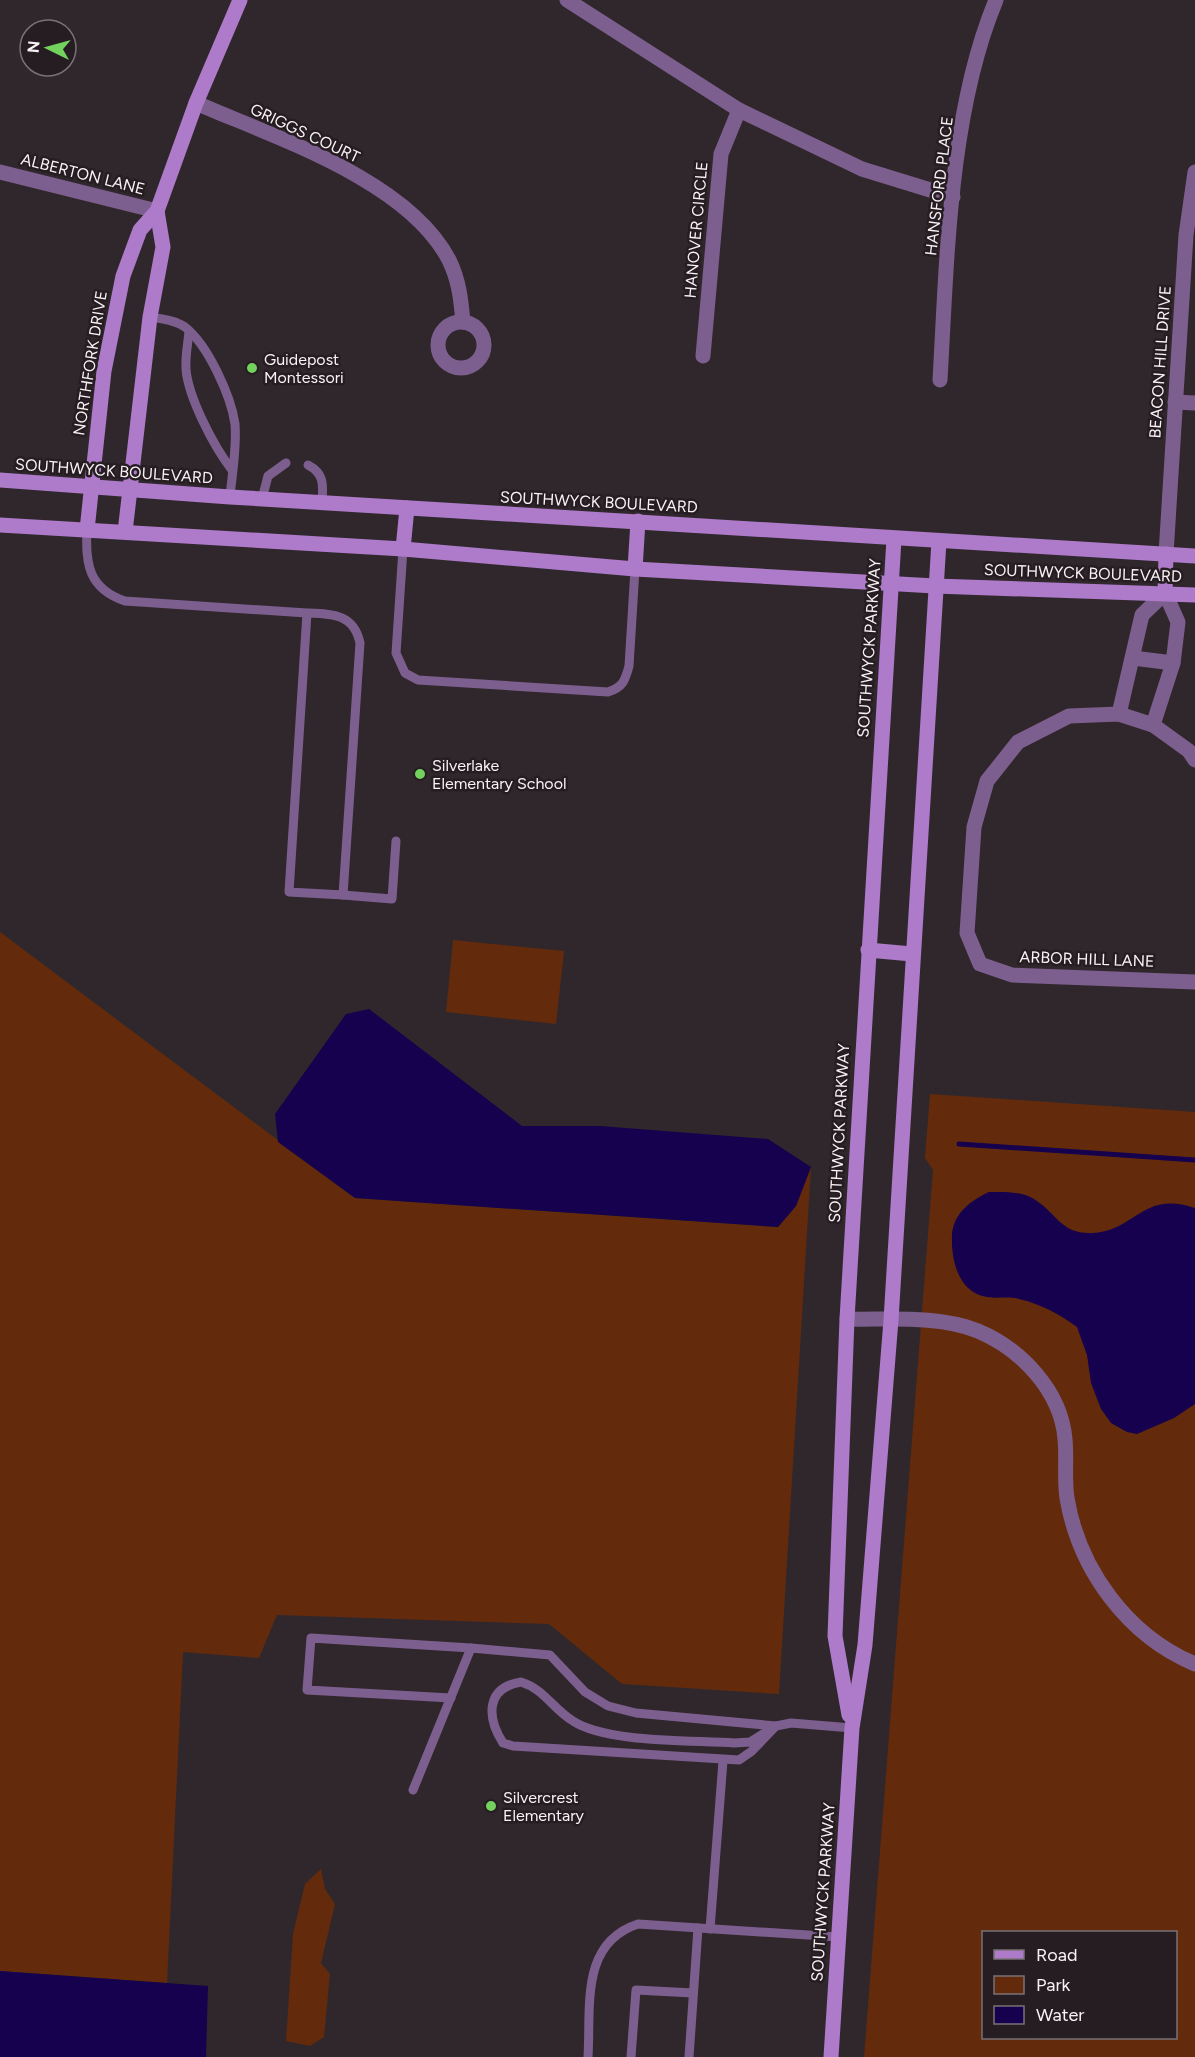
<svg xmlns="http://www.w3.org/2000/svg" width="1195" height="2057" font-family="Figtree,sans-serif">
<rect width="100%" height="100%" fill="#30272c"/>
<g fill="#632b0b" fill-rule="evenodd">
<polygon points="0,932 355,1198 778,1227 796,1206 811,1167 779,1694 622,1684 549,1624 277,1615 259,1658 183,1652 167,1983 0,1971"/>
<polygon points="453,940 564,951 556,1024 446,1012"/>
<path d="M 930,1094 L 1195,1112 L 1195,2057 L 864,2057 L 933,1170 L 925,1158 ZM 984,1932 L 1176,1932 L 1176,2038 L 984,2038 Z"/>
<polygon points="321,1869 325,1889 335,1904 321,1963 330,1974 324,2037 310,2046 286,2041 293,1934 305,1884"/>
</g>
<g fill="#15014d">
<polygon points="369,1009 522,1126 600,1126 768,1139 811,1167 796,1206 778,1227 355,1198 278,1142 275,1114 346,1014"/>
<path d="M 989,1192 C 1004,1192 1021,1191 1034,1199 C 1057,1213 1060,1234 1092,1233 C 1136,1231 1142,1190 1195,1208 L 1195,1404 L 1174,1418 L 1137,1434 L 1127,1432 L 1111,1423 L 1101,1409 L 1091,1383 L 1087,1355 L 1077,1327 C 1059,1314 1041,1304 1019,1299 C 1009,1296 998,1299 987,1297 C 958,1293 951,1259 952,1235 C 953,1214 971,1200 989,1192 Z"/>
<polygon points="0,1971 208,1986 206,2057 0,2057"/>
</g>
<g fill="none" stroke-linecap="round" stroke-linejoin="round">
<polyline stroke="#15014d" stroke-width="5" points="959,1144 1195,1160"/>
<g stroke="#7d5f8f" stroke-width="9">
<path d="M 150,317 C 162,319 175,320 185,327 C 208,345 231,396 235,424 C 237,448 232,474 230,497"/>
<path d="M 189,331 C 188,344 185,356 186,369 C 188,397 214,447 232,470"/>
<path d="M 308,465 C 325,474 323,485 322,503"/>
<polyline points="262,499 268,476 286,463"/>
<path d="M 87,530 C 85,564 89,589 125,601 L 307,613 C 333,614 354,614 360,643 L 343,895 L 289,892 L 307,613"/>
<path d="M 403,549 L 396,653 L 405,673 L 418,680 L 608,692 C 623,687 625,681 629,666 L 635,569"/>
<polyline points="343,895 392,899 396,841"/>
<path d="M 521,1682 C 544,1689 553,1709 573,1721 C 606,1743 692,1740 734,1743 L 750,1742 L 776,1726 L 752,1751 L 739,1760 L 513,1746 L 503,1743 C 487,1718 485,1688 521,1682 Z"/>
<polyline points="451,1698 307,1690 311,1638 471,1648"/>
<polyline points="413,1790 471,1648 550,1655 585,1692 608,1706 636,1713 776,1726 791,1723 852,1728"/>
<polyline points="710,1929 723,1761"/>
<path d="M 588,2057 C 591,2006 580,1943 638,1924 L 839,1937"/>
<polyline points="631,2057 636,1990 693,1993"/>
<polyline points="689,2057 698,1928"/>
</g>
<g stroke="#7d5f8f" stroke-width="15">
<polyline points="567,0 739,110 862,169 953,197"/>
<path d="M 196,103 C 274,137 408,180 449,260 C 459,280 461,300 463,322"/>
<polyline points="0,172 157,211"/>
<circle cx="461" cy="345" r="23"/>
<polyline points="703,356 721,154 739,110"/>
<path d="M 940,380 C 947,259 949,113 996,0"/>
<polyline points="1175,402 1195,403"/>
<polyline points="1166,554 1186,235 1195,172"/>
<polyline points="1133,658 1173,663"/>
<polyline points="1119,714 1142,615 1165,593 1178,622 1173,663 1153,725"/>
<polyline points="1195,760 1189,751 1153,725 1119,714 1069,716 1018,742 987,781 974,827 967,933 980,964 1012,975 1195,982"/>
<path d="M 847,1319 C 888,1320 939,1315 978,1331 C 1021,1349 1061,1391 1065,1439 C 1067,1459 1064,1479 1067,1498 C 1079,1570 1128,1636 1195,1664"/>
</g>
<g stroke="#ad7bc9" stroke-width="15">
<polyline points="0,480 230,497 1195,556"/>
<polyline points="0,525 403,549 635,569 935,586 1195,595"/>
<polyline points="87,530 104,371 123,276 140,230 157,211 196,103 240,0"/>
<polyline points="125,532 150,317 163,247 157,211"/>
<polyline points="403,549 407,508"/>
<polyline points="635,569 638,521"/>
<polyline points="1165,593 1166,554"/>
<polyline points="868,950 912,954"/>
<polyline points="849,1715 835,1636 847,1319 894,539"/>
<polyline points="831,2057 852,1728 865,1645 891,1320 939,541"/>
</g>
</g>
<g fill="#72d25d" stroke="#261d22" stroke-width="2">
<circle cx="252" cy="368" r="6"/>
<circle cx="420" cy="774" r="6"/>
<circle cx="491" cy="1806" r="6"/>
</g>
<g text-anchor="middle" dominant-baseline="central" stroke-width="5" stroke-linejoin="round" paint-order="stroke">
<g font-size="16" fill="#f8f2f5" stroke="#261d22">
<text transform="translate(305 133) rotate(25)">GRIGGS COURT</text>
<text transform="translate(83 174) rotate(14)">ALBERTON LANE</text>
<text transform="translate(939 186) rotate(-83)">HANSFORD PLACE</text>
<text transform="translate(696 230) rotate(-85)">HANOVER CIRCLE</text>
<text transform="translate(1160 362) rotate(-86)">BEACON HILL DRIVE</text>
<text transform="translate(90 363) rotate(-81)">NORTHFORK DRIVE</text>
<text transform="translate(114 471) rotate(4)">SOUTHWYCK BOULEVARD</text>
<text transform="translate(599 502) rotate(3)">SOUTHWYCK BOULEVARD</text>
<text transform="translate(1083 573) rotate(2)">SOUTHWYCK BOULEVARD</text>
<text transform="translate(869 648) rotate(-86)">SOUTHWYCK PARKWAY</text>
<text transform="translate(1087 959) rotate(2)">ARBOR HILL LANE</text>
<text transform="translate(839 1133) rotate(-87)">SOUTHWYCK PARKWAY</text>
<text transform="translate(823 1892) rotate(-86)">SOUTHWYCK PARKWAY</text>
</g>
<g font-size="16" fill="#f8f2f5" stroke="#261d22" text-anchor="start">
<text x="264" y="359">Guidepost<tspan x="264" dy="18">Montessori</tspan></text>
<text x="432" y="765">Silverlake<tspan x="432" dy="18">Elementary School</tspan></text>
<text x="503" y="1797">Silvercrest<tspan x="503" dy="18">Elementary</tspan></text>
</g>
</g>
<rect x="982" y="1931" width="195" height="108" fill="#261d22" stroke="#7a7276" stroke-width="1.5"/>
<rect x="994" y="1950" width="30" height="9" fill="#ad7bc9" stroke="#7a7276" stroke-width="1.5"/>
<text x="1036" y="1961" font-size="18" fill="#f8f2f5">Road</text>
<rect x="994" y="1976" width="30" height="18" fill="#632b0b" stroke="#7a7276" stroke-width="1.5"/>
<text x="1036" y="1991" font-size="18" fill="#f8f2f5">Park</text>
<rect x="994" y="2006" width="30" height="18" fill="#15014d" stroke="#7a7276" stroke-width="1.5"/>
<text x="1036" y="2021" font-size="18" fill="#f8f2f5">Water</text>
<g transform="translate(48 48) rotate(275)"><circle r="28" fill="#261d22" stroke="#7a7276" stroke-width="1.5"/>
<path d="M0-4.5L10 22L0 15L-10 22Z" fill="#72d25d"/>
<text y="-9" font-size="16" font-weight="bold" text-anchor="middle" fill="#f8f2f5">N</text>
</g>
</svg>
